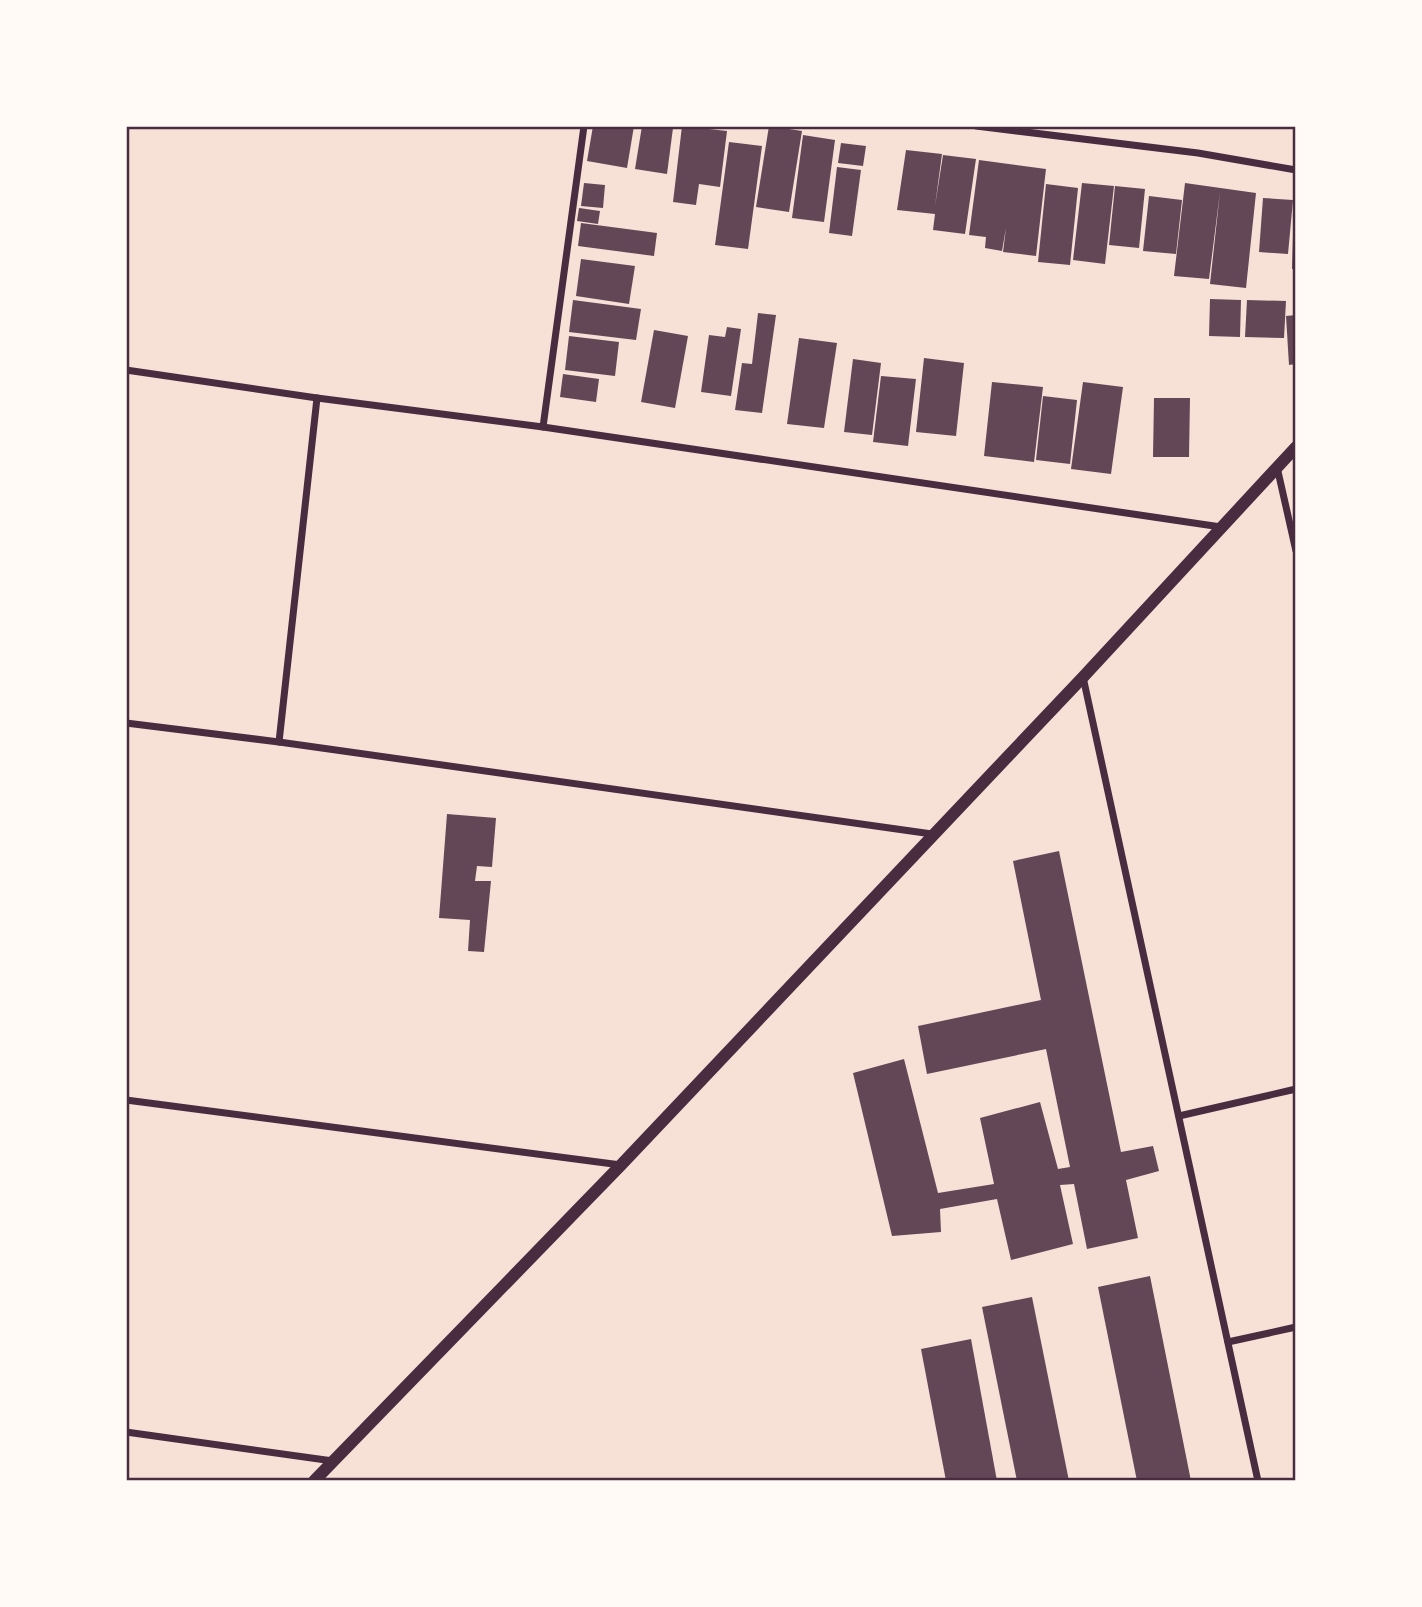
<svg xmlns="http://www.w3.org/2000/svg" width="1422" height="1607" font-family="Merriweather,serif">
<rect width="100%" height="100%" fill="#f7e1d7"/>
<g fill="#644757">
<polygon points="593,126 634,126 627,168 587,161"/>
<polygon points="642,126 673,128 667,174 635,169"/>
<polygon points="682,126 727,131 720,187 699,184 696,205 673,202"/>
<polygon points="769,126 802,131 789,212 756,207"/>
<polygon points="803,135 835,140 824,222 792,218"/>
<polygon points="729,142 762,146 748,249 715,245"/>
<polygon points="841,143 866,146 863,166 838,163"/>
<polygon points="906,150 942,154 935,206 943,155 976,159 965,234 933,230 935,214 897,210"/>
<polygon points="979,160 1046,169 1036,256 1003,252 1006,228 1002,251 985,248 986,237 969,235"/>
<polygon points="837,167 861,170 852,236 829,233"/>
<polygon points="584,183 605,185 603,208 581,206"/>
<polygon points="1082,183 1114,186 1105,264 1073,260"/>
<polygon points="1185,183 1256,193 1246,288 1210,284 1220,192 1209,279 1174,276"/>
<polygon points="1046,184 1078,188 1070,265 1038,262"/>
<polygon points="1115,186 1145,189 1139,248 1109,245"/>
<polygon points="1149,196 1182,200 1176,254 1143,251"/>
<polygon points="1263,198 1293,200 1288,254 1259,252"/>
<polygon points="1294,204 1296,204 1296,269 1292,269"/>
<polygon points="579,208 600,211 598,224 577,221"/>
<polygon points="581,223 657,233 654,256 578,246"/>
<polygon points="581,259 635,266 629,304 576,296"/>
<polygon points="1210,299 1241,300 1240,337 1209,336"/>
<polygon points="573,300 641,309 636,340 569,332"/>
<polygon points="1247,300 1286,301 1284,338 1245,337"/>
<polygon points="758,313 776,315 762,413 735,410 742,363 752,364"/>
<polygon points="1296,315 1296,364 1289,365 1286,316"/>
<polygon points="727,327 741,329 731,396 701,392 709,335 725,337"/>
<polygon points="654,330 688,336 675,408 641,402"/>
<polygon points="569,336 619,342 615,376 565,370"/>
<polygon points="799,338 837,343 824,428 787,424"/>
<polygon points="924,358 964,363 956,436 916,432"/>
<polygon points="853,359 881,363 872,435 844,432"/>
<polygon points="563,374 599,379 596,402 560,397"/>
<polygon points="881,376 916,379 908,446 873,442"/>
<polygon points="992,382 1043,387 1034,462 984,456"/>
<polygon points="1083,382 1123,387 1111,474 1071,469"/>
<polygon points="1043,396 1077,400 1070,464 1036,460"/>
<polygon points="1154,398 1190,398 1189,457 1153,457"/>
<polygon points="447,814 496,818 492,867 477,866 475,881 491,881 484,952 468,951 470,920 439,918"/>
<polygon points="1059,851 1121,1152 1153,1146 1159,1171 1126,1180 1138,1238 1087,1249 1074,1184 1060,1185 1073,1244 1011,1260 997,1199 940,1209 941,1232 892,1236 853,1073 904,1059 938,1193 994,1184 980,1118 1040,1102 1058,1169 1070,1167 1046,1049 927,1074 918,1026 1041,1000 1013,861"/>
<polygon points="1150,1276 1191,1481 1137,1481 1098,1287"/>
<polygon points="1032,1297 1069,1481 1017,1481 982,1307"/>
<polygon points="971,1339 997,1481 946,1481 921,1349"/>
</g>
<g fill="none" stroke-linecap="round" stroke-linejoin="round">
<g stroke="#4a2c40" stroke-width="7">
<polyline points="976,126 1198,153 1296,170"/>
<polyline points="126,370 317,398 543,427 1221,527"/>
<polyline points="543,427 584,126"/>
<polyline points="1277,467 1296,551"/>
<polyline points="1083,677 1258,1481"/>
<polyline points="126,723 279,742 932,834"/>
<polyline points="279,742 317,398"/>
<polyline points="126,1100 621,1165"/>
<polyline points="1179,1116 1296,1089"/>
<polyline points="1228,1342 1296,1327"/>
<polyline points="126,1432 333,1461"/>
</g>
<polyline stroke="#4a2c40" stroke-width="12" points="314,1481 621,1165 1083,677 1296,447"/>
</g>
<rect width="1422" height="1607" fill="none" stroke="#fffaf5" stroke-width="256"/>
<rect x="128" y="128" width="1166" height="1351" fill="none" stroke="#4a2c40" stroke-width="2.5"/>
</svg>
